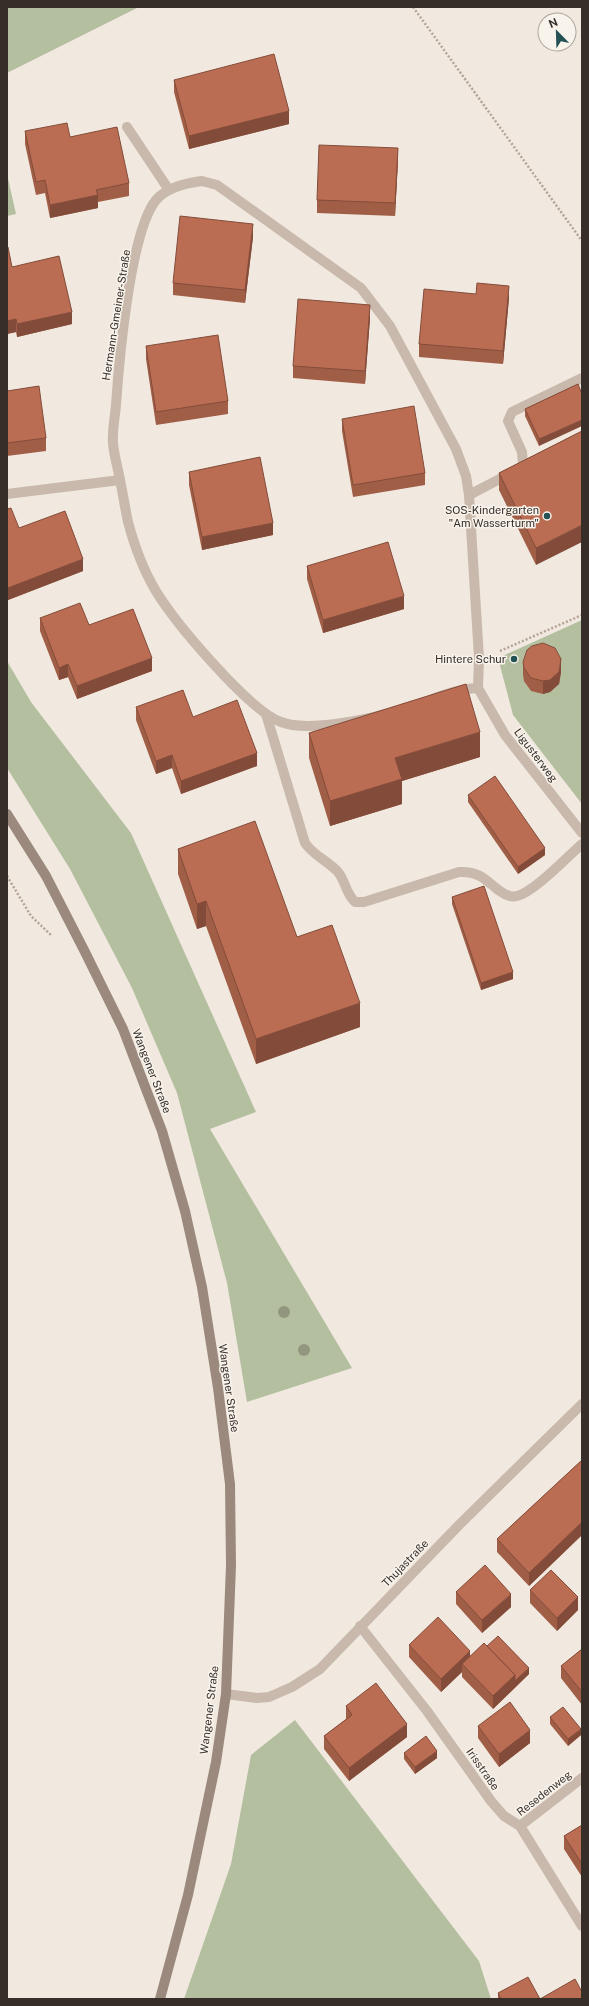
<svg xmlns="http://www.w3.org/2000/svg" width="589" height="2006" font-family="'Public Sans',sans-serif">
<rect width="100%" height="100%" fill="#f1e9df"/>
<g fill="#b4bfa0">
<polygon points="7,7 139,7 7,73"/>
<polygon points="7,174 16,214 7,216"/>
<polygon points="582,620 582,804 513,715 498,658"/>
<polygon points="7,661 31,702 131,833 256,1112 210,1129 352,1368 247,1402 227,1283 177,1093 132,988 70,869 7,768"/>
<polygon points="295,1720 479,1961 491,1999 184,1999 231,1864 251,1755"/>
</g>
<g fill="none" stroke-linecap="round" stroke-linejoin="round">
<g stroke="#b4a396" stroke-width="2.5" stroke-dasharray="2 2" stroke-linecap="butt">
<polyline points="413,7 582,241"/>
<polyline points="500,651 582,615"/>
<polyline points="7,876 31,916 51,935"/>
</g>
<g stroke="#c8b9ac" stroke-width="10">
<polyline points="127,127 169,190"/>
<polyline points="7,494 120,480"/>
<polyline points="469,495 517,470 523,465 522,452 508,421 512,412 582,378"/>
<path d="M 266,714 L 305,843 C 314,856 328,861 338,872 C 346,882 345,892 355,902 L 364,902 L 459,872 C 477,871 484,878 497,889 C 503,893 509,898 517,896 C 534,892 567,857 582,844"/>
</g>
<g stroke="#c8b9ac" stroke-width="10">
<path d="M 202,181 L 217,185 L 361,288 L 390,326 L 456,449 L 466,476 L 469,495 L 479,658 L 478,688 C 450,689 427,703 401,710 C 373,718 308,733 281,722 C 250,711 181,629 161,599 C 146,577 135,548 128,522 C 125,508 123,494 120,480 C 118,468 114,456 113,443 C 112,431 115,417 116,405 C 119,361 130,232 156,200 C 167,187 186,183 202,181 Z"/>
<polyline points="478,688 505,735 582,833"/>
<polyline points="360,1626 427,1711 491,1801 504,1816 520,1826 582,1926"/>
<polyline points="226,1694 257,1698 269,1697 292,1687 320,1669 460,1524 582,1404"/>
<polyline points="520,1826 582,1778"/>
</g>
<polyline stroke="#9b897d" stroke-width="10" points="7,814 46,876 85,952 123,1029 162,1131 185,1211 202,1287 218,1388 230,1484 231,1565 226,1694 216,1762 188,1895 160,1999"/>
</g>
<g fill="#93967f">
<circle cx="284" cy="1312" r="6"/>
<circle cx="304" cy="1350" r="6"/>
</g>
<g fill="#a15e47">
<polygon points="174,80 289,124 189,149 174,92"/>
<polygon points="25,131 70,137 129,183 129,196 98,202 98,208 50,218 45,193 36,195 25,144"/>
<polygon points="398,160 395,216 317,213 317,200"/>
<polygon points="253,237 245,303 173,295 173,283"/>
<polygon points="7,247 12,267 72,324 17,337 16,332 7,334"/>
<polygon points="509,298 503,364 419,357 419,344"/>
<polygon points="370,318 365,384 293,378 293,366"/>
<polygon points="146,346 228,401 228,414 156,425 146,359"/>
<polygon points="578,384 539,446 525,416 525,409"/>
<polygon points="7,391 46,438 46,451 7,456"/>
<polygon points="342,419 425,473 425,485 353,497 342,431"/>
<polygon points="582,431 536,565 499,490 499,473"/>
<polygon points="189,472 273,535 202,550 189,485"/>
<polygon points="7,509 19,528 83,571 8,600 7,597"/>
<polygon points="307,566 404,609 323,633 307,579"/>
<polygon points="40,618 89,625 152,671 77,699 68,677 59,680 40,631"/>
<polygon points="523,662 561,672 559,684 550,692 543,694 531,691 524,681 523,675"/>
<polygon points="136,707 193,717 257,766 181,794 172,768 156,774 136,720"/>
<polygon points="309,733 480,757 402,781 402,804 330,826 309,758"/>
<polygon points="468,795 545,855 518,874 468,802"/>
<polygon points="178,849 297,937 360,1027 256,1064 206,926 197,929 178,874"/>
<polygon points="452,897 513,979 481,990 452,904"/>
<polygon points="582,1460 582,1535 529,1586 497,1552 497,1539"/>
<polygon points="530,1590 578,1610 557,1631 530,1603"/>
<polygon points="456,1592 511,1607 482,1633 456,1604"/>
<polygon points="409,1645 470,1656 487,1646 529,1674 493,1709 462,1677 462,1672 441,1692 409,1657"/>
<polygon points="582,1649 582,1705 561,1678 561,1666"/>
<polygon points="346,1706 407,1737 349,1781 324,1749 324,1736 346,1719"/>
<polygon points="550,1717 581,1735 568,1746 550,1724"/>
<polygon points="478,1726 530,1743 499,1767 478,1738"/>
<polygon points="404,1753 437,1758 415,1774 404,1759"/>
<polygon points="582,1825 582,1877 564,1849 564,1836"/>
<polygon points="498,1993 540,1999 582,1999 498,1999"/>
</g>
<g fill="#834c3a">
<polygon points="289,111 289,124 189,149 189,136"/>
<polygon points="398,148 398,160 395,216 395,203"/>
<polygon points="98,195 98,208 50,218 50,205"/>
<polygon points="253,224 253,237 245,303 245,290"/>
<polygon points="509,286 509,298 503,364 503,351"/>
<polygon points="370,305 370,318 365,384 365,371"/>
<polygon points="72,312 72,324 17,337 17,324"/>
<polygon points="16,319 16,332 7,334 7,321"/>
<polygon points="582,420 582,426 539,446 539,439"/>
<polygon points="273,523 273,535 202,550 202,537"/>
<polygon points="582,525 582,542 536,565 536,548"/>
<polygon points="83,559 83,571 8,600 8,588"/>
<polygon points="404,596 404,609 323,633 323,620"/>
<polygon points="152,658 152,671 77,699 77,686"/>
<polygon points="561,659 561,672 559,684 550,692 543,694 543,681"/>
<polygon points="68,664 68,677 59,680 59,668"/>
<polygon points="480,732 480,757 402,781 402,804 330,826 330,801 395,758"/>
<polygon points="257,753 257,766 181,794 181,781"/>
<polygon points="172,755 172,768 156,774 156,761"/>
<polygon points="545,848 545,855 518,874 518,867"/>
<polygon points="206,901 206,926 197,929 197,904"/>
<polygon points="513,972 513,979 481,990 481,983"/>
<polygon points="360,1003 360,1027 256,1064 256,1039"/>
<polygon points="582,1522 582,1535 529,1586 529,1573"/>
<polygon points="511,1594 511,1607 482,1633 482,1620"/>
<polygon points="578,1597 578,1610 557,1631 557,1618"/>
<polygon points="470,1651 470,1664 462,1664 462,1672 441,1692 441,1679"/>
<polygon points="529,1668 529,1674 493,1709 493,1696 515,1675"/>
<polygon points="407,1724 407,1737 349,1781 349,1768"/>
<polygon points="581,1729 581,1735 568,1746 568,1739"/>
<polygon points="530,1730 530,1743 499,1767 499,1754"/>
<polygon points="437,1751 437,1758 415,1774 415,1767"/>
</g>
<g fill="#bb6d53" stroke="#834c3a">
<polygon points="274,54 289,111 189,136 174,80"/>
<polygon points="67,123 70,137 117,127 129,183 96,190 98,195 50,205 45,180 36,182 25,131"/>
<polygon points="319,145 398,148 395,203 317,200"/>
<polygon points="180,216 253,224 245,290 173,283"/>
<polygon points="7,247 8,247 12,267 59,256 72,312 17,324 16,319 7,321"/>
<polygon points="477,283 509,286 503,351 419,344 424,289 476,294"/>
<polygon points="298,299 370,305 365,371 293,366"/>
<polygon points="218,335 228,401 156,412 146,346"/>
<polygon points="578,384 582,394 582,420 539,439 525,409"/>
<polygon points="39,386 46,438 7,443 7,391"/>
<polygon points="414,406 425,473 353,485 342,419"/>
<polygon points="582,431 582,525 536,548 499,473"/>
<polygon points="260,457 273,523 202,537 189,472"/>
<polygon points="11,508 19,528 65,511 83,559 8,588 7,585 7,509"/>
<polygon points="388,542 404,596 323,620 307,566"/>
<polygon points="80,603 89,625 133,609 152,658 77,686 68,664 59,668 40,618"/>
<polygon points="543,643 555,648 561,659 559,672 550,680 543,681 531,678 524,668 523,662 527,650 532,646"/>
<polygon points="466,684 480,732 395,758 402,779 330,801 309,733"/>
<polygon points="183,690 193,717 237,700 257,753 181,781 172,755 156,761 136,707"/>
<polygon points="495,776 545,848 518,867 468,795"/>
<polygon points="255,821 297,937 332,925 360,1003 256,1039 206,901 197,904 178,849"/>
<polygon points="484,886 513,972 481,983 452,897"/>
<polygon points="582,1460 582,1522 529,1573 497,1539"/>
<polygon points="485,1565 511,1594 482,1620 456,1592"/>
<polygon points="551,1570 578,1597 557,1618 530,1590"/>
<polygon points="438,1617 470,1651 441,1679 409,1645"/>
<polygon points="498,1636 529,1668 515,1681 515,1675 487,1646"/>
<polygon points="484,1643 515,1675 493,1696 462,1664"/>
<polygon points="582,1649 582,1692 561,1666"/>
<polygon points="376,1683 407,1724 349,1768 324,1736 352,1715 346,1706"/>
<polygon points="510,1702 530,1730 499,1754 478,1726"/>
<polygon points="563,1707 581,1729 568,1739 550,1717"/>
<polygon points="426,1736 437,1751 415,1767 404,1753"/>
<polygon points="582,1825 582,1864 564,1836"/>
<polygon points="528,1977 540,1999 501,1999 498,1993"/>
<polygon points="575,1979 582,1992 582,1999 540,1999"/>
</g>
<g fill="#235154" stroke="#f8f3eb" stroke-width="1.5">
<circle cx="547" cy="516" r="4"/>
<circle cx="514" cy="659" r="4"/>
</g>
<g text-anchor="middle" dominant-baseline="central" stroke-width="3" stroke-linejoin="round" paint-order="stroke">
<g font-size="11" fill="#372e2a" stroke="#f8f3eb">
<text transform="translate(116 315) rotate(-81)">Hermann-Gmeiner-Straße</text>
<text transform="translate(536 755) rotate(53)">Ligusterweg</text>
<text transform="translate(152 1071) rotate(69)">Wangener Straße</text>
<text transform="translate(229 1388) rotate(82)">Wangener Straße</text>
<text transform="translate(405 1563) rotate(-46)">Thujastraße</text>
<text transform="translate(209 1710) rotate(-83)">Wangener Straße</text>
<text transform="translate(483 1769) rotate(55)">Irisstraße</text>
<text transform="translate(544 1793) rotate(-38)">Resedenweg</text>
</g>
<g font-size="11" fill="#372e2a" stroke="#f8f3eb" text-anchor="end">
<text x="539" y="510">SOS-Kindergarten<tspan x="539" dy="13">"Am Wasserturm"</tspan></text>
<text x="506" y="659">Hintere Schur</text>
</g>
</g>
<rect width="589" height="2006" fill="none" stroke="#372e2a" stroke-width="16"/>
<g transform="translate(557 32) rotate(337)"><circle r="19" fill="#f8f3eb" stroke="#aba49e"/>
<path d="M0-3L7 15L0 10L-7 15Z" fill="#235154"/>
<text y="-6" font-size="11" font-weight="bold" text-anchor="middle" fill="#372e2a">N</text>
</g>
</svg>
